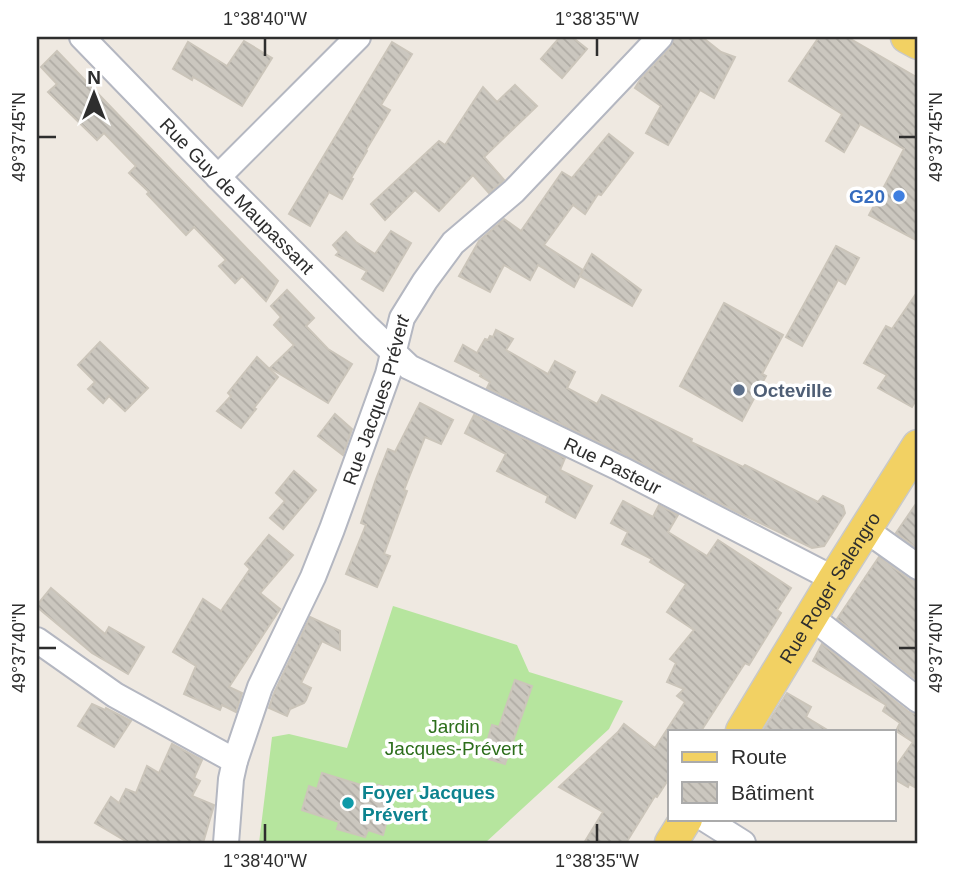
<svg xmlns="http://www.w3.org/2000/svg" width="955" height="880" font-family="Arial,sans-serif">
<defs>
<pattern id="building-back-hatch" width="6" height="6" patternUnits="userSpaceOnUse" patternTransform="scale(1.75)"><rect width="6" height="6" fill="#cbc7bf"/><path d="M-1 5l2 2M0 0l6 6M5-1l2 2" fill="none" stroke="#afaba4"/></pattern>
</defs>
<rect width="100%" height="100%" fill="#efe9e1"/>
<polygon fill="#b6e59e" points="393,606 517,645 529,672 623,701 609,729 485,843 259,843 272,737 289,734 347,748"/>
<g fill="url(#building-back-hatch)" stroke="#cbc5ba" stroke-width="2">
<polygon points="560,37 572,37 587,49 562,78 541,59"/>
<polygon points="674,37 702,37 721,52 735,57 714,98 700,90 668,145 646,133 661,106 635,88 640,80 671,47"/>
<polygon points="819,37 847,37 918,78 918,241 869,215 904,149 860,124 844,152 826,141 842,114 789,81"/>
<polygon points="244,41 272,58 242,106 193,77 192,80 173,69 188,42 227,66"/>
<polygon points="392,42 412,54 381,105 390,110 366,150 367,151 351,178 353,179 342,199 329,192 310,226 289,214"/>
<polygon points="57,51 278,281 266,301 242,276 235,283 219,266 226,260 194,227 186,235 147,194 149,192 129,173 136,166 104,133 97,140 48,92 57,84 41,67"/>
<polygon points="515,85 537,106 484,157 504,180 489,193 473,175 439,211 415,190 385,220 371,204 439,141 445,145 483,87 497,102"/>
<polygon points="609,134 633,153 601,195 598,194 585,214 573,205 544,245 583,270 574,287 538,265 530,280 504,265 490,292 459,276 479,241 504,219 521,231 562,172 572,178"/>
<polygon points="391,231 411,243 383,291 362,279 367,271 336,255 339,252 333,245 346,232 356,242 375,254"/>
<polygon points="836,246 859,258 845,284 838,280 802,346 786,337"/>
<polygon points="592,254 641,290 632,306 580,276"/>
<polygon points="287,290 314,318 306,326 328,349 352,364 328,403 270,368 294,345 274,325 281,317 271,306"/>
<polygon points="918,291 918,396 912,407 878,388 887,375 864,363 886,326 892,329"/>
<polygon points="724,303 783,335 762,374 766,376 742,421 680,386"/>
<polygon points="496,330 513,339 506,350 548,374 555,361 575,372 567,388 597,404 602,395 692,439 691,442 743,467 745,465 818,502 823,496 843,506 845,513 824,546 812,548 735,511 627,456 487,388 490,382 480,376 481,374 455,361 463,345 477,353 485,339 488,340 490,336 493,337"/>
<polygon points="100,342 148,388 125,411 109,396 103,403 88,389 95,382 78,365"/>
<polygon points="257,357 278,377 254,408 256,409 241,428 217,411 231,396 228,393"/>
<polygon points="420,403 453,420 441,444 425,437 404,490 407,491 384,554 390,556 377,587 346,574 366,525 361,523 376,479 388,449 395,452"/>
<polygon points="335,414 352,429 343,455 318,436"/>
<polygon points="474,415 565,458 560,470 592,486 575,518 546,502 548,496 497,471 506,454 465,433"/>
<polygon points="294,471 316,490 283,529 270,518 285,501 276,493"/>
<polygon points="623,501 653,517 659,505 678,515 668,532 707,556 718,540 791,588 777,610 781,613 749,665 745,663 701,731 670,731 670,777 657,797 655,796 626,843 584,843 603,812 559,787 618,732 624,724 655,748 685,702 677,696 684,689 667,682 676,663 670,659 694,630 667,612 686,584 650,562 652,559 622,544 628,532 611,523"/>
<polygon points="918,501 918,549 896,533"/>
<polygon points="269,535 293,555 260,593 280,609 229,687 242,693 236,712 222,705 220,710 184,694 196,666 173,652 203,599 221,611 250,569 245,564"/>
<polygon points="879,557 909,579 918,582 918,681 837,619"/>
<polygon points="51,588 105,634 109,627 144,647 128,674 92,653 37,607 37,605"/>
<polygon points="310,617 340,631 340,650 322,641 301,683 311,688 306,700 304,703 290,709 287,716 269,708 274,693"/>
<polygon points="822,644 909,712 918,715 918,789 909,784 908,787 894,779 894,769 913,742 896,731 900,723 883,711 886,705 813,661"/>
<polygon points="515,680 532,686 505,764 489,759 493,744 487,742 492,725 499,727"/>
<polygon points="787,693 811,707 806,717 829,731 763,731"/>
<polygon points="92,704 105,710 106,708 131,721 114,747 78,726"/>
<polygon points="172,744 202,760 194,778 200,781 192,796 214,805 203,843 129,843 95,823 111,797 119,803 126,789 136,793 147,766 159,773"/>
<polygon points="322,773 377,790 378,785 395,790 383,835 368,830 365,837 337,829 339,822 302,810 309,786 317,789"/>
</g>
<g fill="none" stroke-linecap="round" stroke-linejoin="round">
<g stroke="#b4b7c1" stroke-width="28">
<g id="minor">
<path id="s1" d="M 82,37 L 218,177 L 368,328 L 409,367 L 621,469 L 834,579"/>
<polyline points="218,177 358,37"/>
<polyline points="866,530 918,567"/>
<polyline points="811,617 918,700"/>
<polyline points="37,640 115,695 235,761"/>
<polyline points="705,819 743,843"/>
<path id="s2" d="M 226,843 L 231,779 L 235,761 L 260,687 L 313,577 L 332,529 L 388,374 L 402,318 L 425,281 L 453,243 L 514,191 L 660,37"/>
</g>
</g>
<g stroke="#c9c9c9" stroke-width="35">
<g id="major">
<polyline points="907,37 918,43"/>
<path id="s3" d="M 742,731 L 834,579 L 918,446"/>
<polyline points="671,843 686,819"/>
</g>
</g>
<use href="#minor" stroke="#fff" stroke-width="24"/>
<use href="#major" stroke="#f2d163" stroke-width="32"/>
</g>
<path fill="none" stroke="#2e2e2e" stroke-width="2.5" d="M 265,38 L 265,56M 597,38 L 597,56M 38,137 L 56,137M 899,137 L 916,137M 38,648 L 56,648M 899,648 L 916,648M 265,824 L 265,842M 597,824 L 597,842"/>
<circle fill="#3f7fe0" stroke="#fff" stroke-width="2.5" cx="899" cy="196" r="7"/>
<circle fill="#5c6f8a" stroke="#fff" stroke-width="2.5" cx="739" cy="390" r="7"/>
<circle fill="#0f9aa8" stroke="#fff" stroke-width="2.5" cx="348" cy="803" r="7"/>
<g text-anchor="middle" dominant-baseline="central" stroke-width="7" stroke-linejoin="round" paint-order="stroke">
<g font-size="19" fill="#2e2e2e" stroke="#fff">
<text stroke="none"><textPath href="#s1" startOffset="222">Rue Guy de Maupassant</textPath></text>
<text stroke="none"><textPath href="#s2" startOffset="471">Rue Jacques Prévert</textPath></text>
<text stroke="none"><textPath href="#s1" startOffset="691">Rue Pasteur</textPath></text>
<text stroke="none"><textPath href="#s3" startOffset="168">Rue Roger Salengro</textPath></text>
</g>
<g font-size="19" font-weight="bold" fill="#366cbe" stroke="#fff" text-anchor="end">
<text x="885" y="196">G20</text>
</g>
<g font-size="19" font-weight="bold" fill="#4e5e75" stroke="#fff" text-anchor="start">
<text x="753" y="390">Octeville</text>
</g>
<g font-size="19" fill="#2c6e1b" stroke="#fff">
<text x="454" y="726">Jardin<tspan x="454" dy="22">Jacques-Prévert</tspan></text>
</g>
<g font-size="19" font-weight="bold" fill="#0d838f" stroke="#fff" text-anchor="start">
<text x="362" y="792">Foyer Jacques<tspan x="362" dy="22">Prévert</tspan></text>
</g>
</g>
<rect width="955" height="880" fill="none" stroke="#ffffff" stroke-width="77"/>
<rect x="668" y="730" width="228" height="91" fill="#ffffff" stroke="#ababab" stroke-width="2"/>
<rect x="682" y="752" width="35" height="10" fill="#f2d163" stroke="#ababab" stroke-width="2"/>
<text x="731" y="764" font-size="21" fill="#2e2e2e">Route</text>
<rect x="682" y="782" width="35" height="21" fill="url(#building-back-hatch)" stroke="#ababab" stroke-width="2"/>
<text x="731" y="800" font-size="21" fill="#2e2e2e">Bâtiment</text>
<g transform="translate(94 94)" stroke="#ffffff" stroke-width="5" paint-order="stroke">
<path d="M0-5L12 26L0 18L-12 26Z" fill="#2e2e2e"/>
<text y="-10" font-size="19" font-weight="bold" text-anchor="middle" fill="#2e2e2e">N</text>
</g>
<rect x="38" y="38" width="878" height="804" fill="none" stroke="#2e2e2e" stroke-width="2.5"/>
<g font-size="18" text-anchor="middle" fill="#2e2e2e">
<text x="265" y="25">1°38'40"W</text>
<text x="597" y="25">1°38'35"W</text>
<text transform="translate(19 137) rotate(-90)" y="6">49°37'45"N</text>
<text transform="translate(936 137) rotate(-90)" y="6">49°37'45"N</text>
<text transform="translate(19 648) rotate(-90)" y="6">49°37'40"N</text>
<text transform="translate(936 648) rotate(-90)" y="6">49°37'40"N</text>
<text x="265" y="867">1°38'40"W</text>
<text x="597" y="867">1°38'35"W</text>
</g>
</svg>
